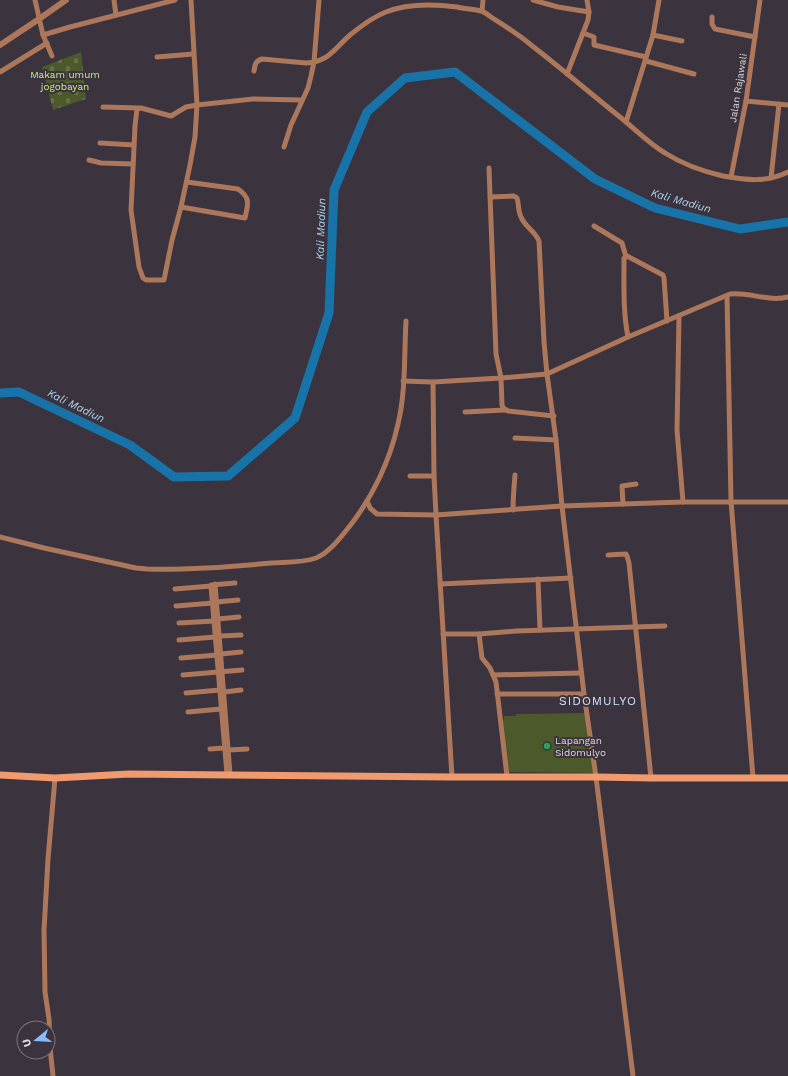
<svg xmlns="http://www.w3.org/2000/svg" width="788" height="1076" font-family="'Work Sans',sans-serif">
<defs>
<pattern id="cemetery-stones" width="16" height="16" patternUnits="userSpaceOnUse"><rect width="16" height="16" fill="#4b592b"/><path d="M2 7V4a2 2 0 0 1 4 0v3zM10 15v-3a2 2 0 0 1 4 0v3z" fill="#647049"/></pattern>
</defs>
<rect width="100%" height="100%" fill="#3b333d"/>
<polygon fill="url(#cemetery-stones)" points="81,52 86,99 53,110 42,67"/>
<polygon fill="#4b592b" points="586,713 594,773 508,772 501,719 504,719 504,716 516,716 516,714"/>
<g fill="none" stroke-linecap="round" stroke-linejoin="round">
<polyline stroke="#1873a8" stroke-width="9" points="0,393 19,392 130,445 174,477 228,476 295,418 329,313 334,190 367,112 405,78 455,72 595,179 655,208 740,229 788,222"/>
<g stroke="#ad775b" stroke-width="5">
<polyline points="35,0 43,35 52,56"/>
<polyline points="114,0 116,15"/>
<polyline points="191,0 197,105 195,137 190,165 181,207 172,240 164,280 146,280 143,278 139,267 131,210 135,126 137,109 141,108 171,116 186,107 197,105 253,99 301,100"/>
<polyline points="533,0 558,7 589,12"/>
<polyline points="482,11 483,0"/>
<polyline points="712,17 712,24 715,29 755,37"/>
<polyline points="583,33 594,37 594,45 646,57"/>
<polyline points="43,35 70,27 175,0"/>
<polyline points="653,35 682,41"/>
<polyline points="157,57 193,54"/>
<polyline points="646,61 694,74"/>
<path d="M 254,71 C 255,65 255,61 262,59 L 306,63 C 329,62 335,48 350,35 C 361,26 373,17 386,12 C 408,3 434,4 457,7 C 465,9 474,9 481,11 C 485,12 488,15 491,17 C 505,26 518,34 531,45 C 561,68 590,93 620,117 C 635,129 648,143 665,153 C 684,165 701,171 723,176 C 746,180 766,183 788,172"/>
<polyline points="0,72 47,43"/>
<polyline points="567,74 588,20 589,12 587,0"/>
<polyline points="746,101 788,105"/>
<polyline points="103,107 139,108"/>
<polyline points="626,122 653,35 659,0"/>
<polyline points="100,143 134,145"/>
<polyline points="284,147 291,125 308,88 311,76 314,62 319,0"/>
<polyline points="89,160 101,163 133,164"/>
<polyline points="489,168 496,354 501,378 502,405 503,408 508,411 554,416"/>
<polyline points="731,177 746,101 760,0"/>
<polyline points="771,178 779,104"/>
<path d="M 490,197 L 514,196 L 517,198 C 519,204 518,211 521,217 C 525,227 535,231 539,241 L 544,342 L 547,374 L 556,440 L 562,506 L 584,694 L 596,777 L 633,1076"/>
<path d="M 181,207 L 245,218 C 248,204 251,198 238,189 L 187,182"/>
<polyline points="594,226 622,243 626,257"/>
<polyline points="727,296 731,501 753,778"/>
<polyline points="679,316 677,430 683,502"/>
<path d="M 628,337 C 623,312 624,286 624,260 L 624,258 L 627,256 L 663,275 L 664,278 L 667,321"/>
<path d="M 403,381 L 433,382 L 501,378 L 547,374 L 628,337 L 730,294 C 750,292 769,302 788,297"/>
<polyline points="433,382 434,476 436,515 452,777"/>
<polyline points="465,412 505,410"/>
<polyline points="515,438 556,440"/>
<polyline points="410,476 434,476"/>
<polyline points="367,501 370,508 377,514 436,515 562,506 683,502 788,502"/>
<polyline points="623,504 622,486 636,484"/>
<path d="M 513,510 C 513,498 514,487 515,475"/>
<path d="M 0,537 L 44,548 L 136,568 L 147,569 C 188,570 230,567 271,563 C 286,562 302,563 316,558 C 329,553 340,538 349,527 C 372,498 390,461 398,424 C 406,391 404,355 406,321"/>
<polyline points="608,555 626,554 627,556 629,563 651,778"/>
<polyline points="538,579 540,630"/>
<polyline points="215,584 230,774"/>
<polyline points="440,584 571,578"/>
<polyline points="211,586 227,774"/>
<polyline points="175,589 211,586 211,585 235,583"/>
<polyline points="217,602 238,600"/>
<polyline points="176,606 213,603"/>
<polyline points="218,619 239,617"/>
<polyline points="179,623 214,621"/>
<polyline points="443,634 479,634 516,631 665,626"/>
<polyline points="479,634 482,658 490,668 496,682 507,776"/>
<polyline points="220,636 241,635"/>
<polyline points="179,640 215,637"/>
<polyline points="221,654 241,652"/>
<polyline points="181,658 217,655"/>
<polyline points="183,675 242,670"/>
<polyline points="493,675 581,673"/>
<polyline points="224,692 241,690"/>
<polyline points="186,693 220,690"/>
<polyline points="497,694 584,694"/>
<polyline points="188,712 221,709"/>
<polyline points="210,749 225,748"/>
<polyline points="229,750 247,749"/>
<polyline points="53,1076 50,1047 49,1019 45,992 44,930 48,859 55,778"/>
</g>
<polyline stroke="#ad775b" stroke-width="6" points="0,45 39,19 66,0"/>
<polyline stroke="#f09a6d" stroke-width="7" points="0,775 55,778 129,774 452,777 596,777 651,778 788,778"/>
</g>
<circle fill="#2e9e5b" stroke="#3b333d" stroke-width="1.5" cx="547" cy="746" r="4"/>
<g text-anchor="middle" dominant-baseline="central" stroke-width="4" stroke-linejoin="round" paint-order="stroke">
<g font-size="10" fill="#ccee7d" stroke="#3b333d">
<text x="65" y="74">Makam umum<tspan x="65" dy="12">jogobayan</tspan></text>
</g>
<g font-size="10" fill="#dfdae0" stroke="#3b333d">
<text transform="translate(738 88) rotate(-81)">Jalan Rajawali</text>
</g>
<g font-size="10" fill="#dfdae0" stroke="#3b333d" text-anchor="start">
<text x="555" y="740">Lapangan<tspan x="555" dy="12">Sidomulyo</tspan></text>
</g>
<g font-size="11" font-style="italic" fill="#aed5f2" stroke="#3b333d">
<text transform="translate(681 201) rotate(16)">Kali Madiun</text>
<text transform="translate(321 229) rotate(-88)">Kali Madiun</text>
<text transform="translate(76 406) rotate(26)">Kali Madiun</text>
</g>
<g font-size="12" letter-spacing="1" fill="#cfe2fb" stroke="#3b333d">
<text x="598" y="701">SIDOMULYO</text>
</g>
</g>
<g transform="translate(36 1040) rotate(252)"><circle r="19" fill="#3b333d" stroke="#7d767e"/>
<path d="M0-3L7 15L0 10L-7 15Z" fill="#88bafc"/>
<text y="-6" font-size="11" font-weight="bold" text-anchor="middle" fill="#dfdae0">U</text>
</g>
</svg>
